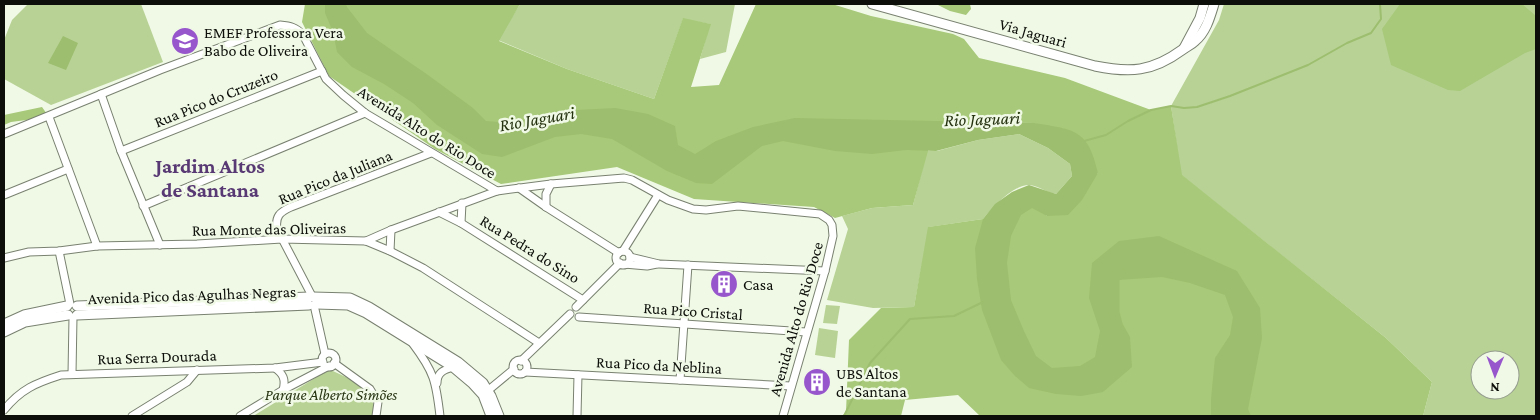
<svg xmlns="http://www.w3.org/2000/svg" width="1540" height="420" font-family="'Crimson Pro',serif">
<rect width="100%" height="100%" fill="#f0f9e6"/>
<g fill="#b8d295" fill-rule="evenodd">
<polygon points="28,4 141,4 163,62 51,105 4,79 4,40 12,20"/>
<polygon points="520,4 735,4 726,52 700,59 710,24 683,19 654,99 567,69 498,40"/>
<path d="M 1224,4 L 1536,4 L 1536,416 L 1423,416 L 1432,382 L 1386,338 L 1181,175 L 1171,106 L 1219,20 ZM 1480,360 L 1510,360 L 1510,390 L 1480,390 Z"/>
<path d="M 1019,134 L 1048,148 L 1070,164 L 1072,176 L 1056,194 C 1047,193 1039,186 1030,185 C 1014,184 993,207 983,219 L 929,227 L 914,307 L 873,308 L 827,300 L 848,229 L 842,216 L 872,208 L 913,205 L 927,151 L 937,151 L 978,140 Z"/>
<polygon points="826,305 840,306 837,324 823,323"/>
<polygon points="819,328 838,331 835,358 815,355"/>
<path d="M 331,370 C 343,376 369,386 373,400 C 374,405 373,411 372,416 L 253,416 L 320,375 Z"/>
</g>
<g fill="#a7c979">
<polygon points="305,4 520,4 499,41 567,69 654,99 683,18 711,24 691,87 719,85 756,4 832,4 871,16 953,34 964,39 979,58 1065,78 1151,110 1171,106 1182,175 1386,338 1432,382 1423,416 980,416 958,395 905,400 901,416 842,416 846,412 849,340 881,308 914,307 928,227 983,219 1029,199 1047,216 1098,173 1035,123 936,122 913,205 872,208 835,218 814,207 694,199 617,167 501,184 435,149 329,76 302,22"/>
<polygon points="936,4 970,4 971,9 966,15 950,11"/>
<polygon points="1400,4 1522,4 1536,16 1536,49 1525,53 1460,91 1448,90 1391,65 1382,29"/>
<polygon points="42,107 49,117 11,122 4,125 4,115"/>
</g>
<g fill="#9dbe6e">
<path d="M 325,4 L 346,4 L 347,7 L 367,33 L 428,75 L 473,108 L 486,121 L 510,123 L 576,110 L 615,108 L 648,114 L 675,126 L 678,145 L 695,154 L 716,141 L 753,127 L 795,118 L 1035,123 C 1075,130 1088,129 1098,173 L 1082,200 L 1068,215 L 1047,216 L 1032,208 L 1021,215 L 1011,236 L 1007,263 L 1011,300 L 1024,331 L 1036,356 L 1052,368 L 1080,366 L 1095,357 L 1100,331 L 1089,298 L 1092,263 L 1119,241 L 1159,236 L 1237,271 L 1260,308 L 1262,338 L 1248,409 L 1251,416 L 1211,416 L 1211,399 L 1215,358 L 1230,335 L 1233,317 L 1225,295 L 1190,283 L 1162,277 L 1118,280 L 1109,293 L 1112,305 L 1130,337 L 1132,367 L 1103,392 L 1081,396 L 1056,394 L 1029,388 L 1015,376 L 1001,360 L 982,310 L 977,279 L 975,248 L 983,219 L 995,204 L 1012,192 L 1029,185 L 1056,194 L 1072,176 L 1070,164 L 1048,148 L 1019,134 L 978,140 L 936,151 L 906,150 L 872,154 L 835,151 L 783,141 L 762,146 L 712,184 L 696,183 L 667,171 L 612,139 L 581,134 L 555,137 L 502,157 L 482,154 L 437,125 L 413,103 L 384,84 L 352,67 L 337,52 L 333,32 L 325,13 Z"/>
<polygon points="63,36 78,43 66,70 48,63"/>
</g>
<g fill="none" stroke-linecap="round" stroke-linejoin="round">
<g stroke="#9dbe6e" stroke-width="2">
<polyline points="1084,141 1106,135 1128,121 1151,110 1171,106 1184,108 1197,107 1230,96 1308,65 1347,43 1371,33 1381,19 1380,4"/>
<polyline points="844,416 870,363 910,319 954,316 983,302"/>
</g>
<polyline stroke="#9dbe6e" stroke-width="11" points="1117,324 1114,312 1114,278 1120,273"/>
<g stroke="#798170" stroke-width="9">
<g id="minor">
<polyline points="101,94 121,151 160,245"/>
<polyline points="49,117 97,246"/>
<path d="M 4,134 L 160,70 L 280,25 C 290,26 296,27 303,35 L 326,79 L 343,95 L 365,113 L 497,191 L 551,184 L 624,178 L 632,180 L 668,200 L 693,209 L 706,210 L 738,206 L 820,214 L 829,220 L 832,225 L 833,236 L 825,271 L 783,416"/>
<polyline points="121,151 322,71"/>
<polyline points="519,188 546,207 619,253"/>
<polyline points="4,195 68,169"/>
<polyline points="143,206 365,113"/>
<polyline points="546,207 546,194 551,184"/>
<polyline points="439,212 461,223 583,300"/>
<polyline points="461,223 462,203"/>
<polyline points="366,241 391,230 497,191"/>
<polyline points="59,251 70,304"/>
<polyline points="390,251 391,230"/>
<polyline points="623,251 658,195"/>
<circle cx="623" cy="258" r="7"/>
<polyline points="630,257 659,264 825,271"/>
<polyline points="4,258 29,252 59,251 97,246 197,244 282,239 366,241 390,251 423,268 539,343"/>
<polyline points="624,264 647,266 657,264"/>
<path d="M 312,296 L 277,229 C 275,216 280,212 291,207 L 431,153"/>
<polyline points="314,305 325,354"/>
<polyline points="576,307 620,263"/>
<polyline points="579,317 806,332"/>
<path d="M 413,344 C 434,372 436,381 440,416"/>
<circle cx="329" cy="360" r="7"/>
<circle cx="520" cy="367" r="7"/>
<polyline points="521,361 570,314"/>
<polyline points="334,363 370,389 378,402 376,416"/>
<path d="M 275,368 C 283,374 286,379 283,390"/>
<polyline points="525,372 791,386"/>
<polyline points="72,374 73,317"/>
<polyline points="680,380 688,265"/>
<path d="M 437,383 C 437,373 443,370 453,367"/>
<polyline points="485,393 514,369"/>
<path d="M 4,410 C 21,389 36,383 61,375 L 275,368 L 323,362"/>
<polyline points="132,416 187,382 197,370"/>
<polyline points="240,416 283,390 329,366"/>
<polyline points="577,416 578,375"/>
</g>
</g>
<g stroke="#798170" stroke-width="11">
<g id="tertiary">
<path d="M 872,4 L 1095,66 C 1130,73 1152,72 1182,50 C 1186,47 1191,45 1195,41 C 1206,32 1210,17 1214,4"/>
<polyline points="1184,48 1200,18 1204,4"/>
<polyline points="313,297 350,298 369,307 458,362 483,383 491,396 499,416"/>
<polyline points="316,304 348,305 366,313 453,367 472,383 483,395 491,416"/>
<polyline points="77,306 309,297"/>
<polyline points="77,315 309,305"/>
<polyline points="4,324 24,315 67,306"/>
<polyline points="4,332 25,322 68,315"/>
</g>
</g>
<use href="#minor" stroke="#fff" stroke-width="7"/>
<use href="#tertiary" stroke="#fff" stroke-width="9"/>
</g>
<defs>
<g id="school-disc" transform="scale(1.4375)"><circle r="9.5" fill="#9756cc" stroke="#f0f9e6"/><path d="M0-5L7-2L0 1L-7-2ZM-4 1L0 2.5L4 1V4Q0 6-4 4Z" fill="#fff"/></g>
<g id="building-disc" transform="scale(1.4375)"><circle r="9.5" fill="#9756cc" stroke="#f0f9e6"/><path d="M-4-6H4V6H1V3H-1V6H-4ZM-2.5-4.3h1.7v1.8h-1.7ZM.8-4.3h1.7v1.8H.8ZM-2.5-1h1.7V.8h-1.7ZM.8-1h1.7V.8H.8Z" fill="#fff"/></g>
</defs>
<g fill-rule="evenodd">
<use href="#school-disc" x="185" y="41"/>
<use href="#building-disc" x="724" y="284"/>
<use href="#building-disc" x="817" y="382"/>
</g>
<g text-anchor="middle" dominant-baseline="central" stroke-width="5" stroke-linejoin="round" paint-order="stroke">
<g font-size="16" fill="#0d100a" stroke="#f0f9e6" text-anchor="start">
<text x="204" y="32">EMEF Professora Vera<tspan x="204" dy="18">Babo de Oliveira</tspan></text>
<text x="743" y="284">Casa</text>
<text x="836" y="373">UBS Altos<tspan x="836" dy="18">de Santana</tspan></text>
</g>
<g font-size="16" fill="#0d100a" stroke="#f0f9e6">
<text transform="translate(1033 33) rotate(16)">Via Jaguari</text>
<text transform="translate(216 98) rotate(-22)">Rua Pico do Cruzeiro</text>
<text transform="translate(427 132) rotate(32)">Avenida Alto do Rio Doce</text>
<text transform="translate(335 177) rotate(-22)">Rua Pico da Juliana</text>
<text transform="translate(269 229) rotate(-1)">Rua Monte das Oliveiras</text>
<text transform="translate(530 249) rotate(32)">Rua Pedra do Sino</text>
<text transform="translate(192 295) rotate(-2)">Avenida Pico das Agulhas Negras</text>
<text transform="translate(693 311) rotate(4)">Rua Pico Cristal</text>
<text transform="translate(796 319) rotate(-74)">Avenida Alto do Rio Doce</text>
<text transform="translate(157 357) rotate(-2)">Rua Serra Dourada</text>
<text transform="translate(659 365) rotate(3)">Rua Pico da Neblina</text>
</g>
<g font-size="16" font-style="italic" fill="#283513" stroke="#f0f9e6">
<text x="331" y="394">Parque Alberto Simões</text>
</g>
<g font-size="18" font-style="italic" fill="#253210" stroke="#f0f9e6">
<text transform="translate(537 119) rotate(-10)">Rio Jaguari</text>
<text transform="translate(982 119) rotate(-2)">Rio Jaguari</text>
</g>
<g font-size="21" font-weight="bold" fill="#583973" stroke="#f0f9e6">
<text x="210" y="166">Jardim Altos<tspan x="210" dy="24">de Santana</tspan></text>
</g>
</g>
<rect width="1540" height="420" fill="none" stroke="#0d100a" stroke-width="10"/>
<g transform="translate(1495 375) rotate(181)"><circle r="24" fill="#f0f9e6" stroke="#959c8e"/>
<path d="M0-4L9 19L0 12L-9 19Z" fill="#9756cc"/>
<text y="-8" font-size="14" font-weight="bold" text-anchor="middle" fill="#0d100a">N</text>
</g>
</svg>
